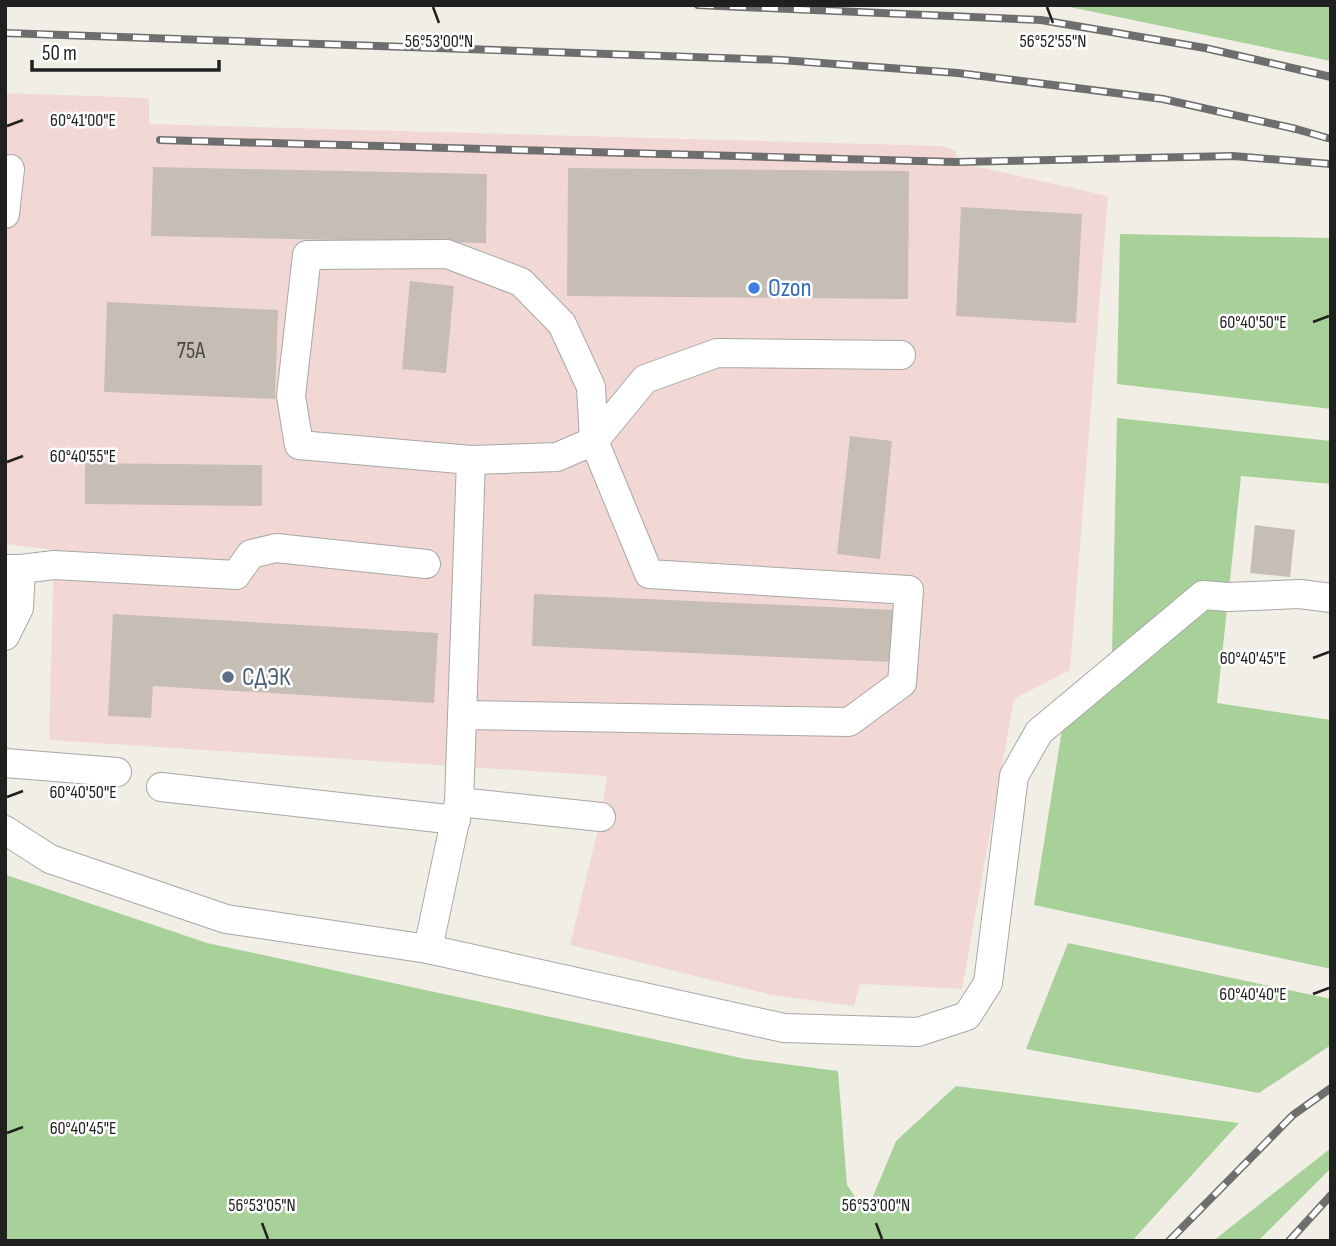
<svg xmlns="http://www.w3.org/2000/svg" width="1336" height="1246" font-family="'Sofia Sans Condensed',sans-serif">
<rect width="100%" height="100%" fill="#f1eee6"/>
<polygon fill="#f2d8d5" points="5,93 149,98 149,124 943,146 956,151 956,162 1108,196 1070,670 1014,699 962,989 860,984 854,1006 772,995 570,945 601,817 607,776 49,740 54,550 5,544"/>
<g fill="#a8d19a">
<polygon points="1060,5 1331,5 1331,61"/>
<polygon points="1120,234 1331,238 1331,409 1117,384"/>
<polygon points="1117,418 1331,441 1331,484 1241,476 1217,703 1331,720 1331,969 1034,905 1062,730 1112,655"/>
<polygon points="5,874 9,876 207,943 746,1059 838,1071 847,1185 866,1213 896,1141 956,1086 1239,1123 1132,1241 5,1241"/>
<polygon points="1068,943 1331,999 1331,1045 1259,1093 1026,1049"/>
<polygon points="1331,1148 1331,1168 1258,1241 1213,1241"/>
</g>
<g fill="#c6beb5">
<polygon points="153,167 487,174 486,243 151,236"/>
<polygon points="568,168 909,171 908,299 567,296"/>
<polygon points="961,207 1082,214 1076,323 956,316"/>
<polygon points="410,281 454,286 446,373 402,369"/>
<polygon points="107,302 278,310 275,399 104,392"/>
<polygon points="850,436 892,441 880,559 837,554"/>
<polygon points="85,463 262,465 262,506 85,504"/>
<polygon points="1255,525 1295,530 1290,577 1250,573"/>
<polygon points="534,594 895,610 893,662 532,646"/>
<polygon points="113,614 438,633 434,703 153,686 151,718 108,716"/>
</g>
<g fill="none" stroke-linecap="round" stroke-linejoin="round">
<g stroke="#a7a7a7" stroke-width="30">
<g id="minor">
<polyline points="5,214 10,169"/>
<polyline points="5,569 21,569 54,565 236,575 251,554 276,548 426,564"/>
<polyline points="5,636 19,608 21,569"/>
<polyline points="462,715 849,722 902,683 909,590 649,574 594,441 591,387 562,324 521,282 447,254 307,255 291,396 299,445 471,460 557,457 594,441 645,379 717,353 901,355"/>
<polyline points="5,763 117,772"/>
<polyline points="161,787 456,820"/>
<polyline points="459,802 601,817"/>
<polyline points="5,830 50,859 226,919 428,949 784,1028 918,1032 967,1016 988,983 1014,776 1039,732 1203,595 1228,597 1300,594 1331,598"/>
<polyline points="428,949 459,802 471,460"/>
</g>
</g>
<use href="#minor" stroke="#fff" stroke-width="28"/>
<g stroke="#6e6e6e" stroke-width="8">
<g id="rail">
<polyline points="698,5 1041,20 1205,48 1331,77"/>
<polyline points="5,33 781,60 958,73 1163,99 1296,129 1331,139"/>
<polyline points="160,140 955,162 1233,156 1331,164"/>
<polyline points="1169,1241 1293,1115 1331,1088"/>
<polyline points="1289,1241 1331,1195"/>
</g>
</g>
<use href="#rail" stroke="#fff" stroke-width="5" stroke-dasharray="16" stroke-linecap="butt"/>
</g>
<path fill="none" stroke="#202020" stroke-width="2.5" d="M 433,7 L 439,23M 1047,7 L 1053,23M 7,126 L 23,120M 1313,322 L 1329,316M 7,462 L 23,456M 1313,658 L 1329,652M 7,797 L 23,791M 1313,994 L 1329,988M 7,1133 L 23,1127M 262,1223 L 268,1239M 876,1223 L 882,1239"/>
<circle fill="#3f7fe0" stroke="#fff" stroke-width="2.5" cx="754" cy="288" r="7"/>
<circle fill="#5c6f8a" stroke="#fff" stroke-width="2.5" cx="228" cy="677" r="7"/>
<g text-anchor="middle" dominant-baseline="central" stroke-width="5" stroke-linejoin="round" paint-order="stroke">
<g font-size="23" fill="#4a4845">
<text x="191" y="351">75А</text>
</g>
<g font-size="26" fill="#366cbe" stroke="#fff" text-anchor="start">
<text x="768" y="288">Ozon</text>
</g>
<g font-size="26" fill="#4e5e75" stroke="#fff" text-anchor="start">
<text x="242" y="677">СДЭК</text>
</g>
</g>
<g font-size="18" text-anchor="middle" fill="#202020" stroke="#fff" stroke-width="5" stroke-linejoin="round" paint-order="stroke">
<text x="439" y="47">56°53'00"N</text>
<text x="1053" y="47">56°52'55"N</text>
<text x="83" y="126">60°41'00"E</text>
<text x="1253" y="328">60°40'50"E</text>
<text x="83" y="462">60°40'55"E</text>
<text x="1253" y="664">60°40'45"E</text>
<text x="83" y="798">60°40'50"E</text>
<text x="1253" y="1000">60°40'40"E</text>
<text x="83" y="1134">60°40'45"E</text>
<text x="262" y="1211">56°53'05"N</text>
<text x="876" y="1211">56°53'00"N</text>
</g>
<rect width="1336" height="1246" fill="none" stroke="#202020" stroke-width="14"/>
<path d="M32 60v10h187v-10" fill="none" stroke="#202020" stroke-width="3.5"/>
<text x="42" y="60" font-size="21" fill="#202020" stroke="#ffffff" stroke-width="5" paint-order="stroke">50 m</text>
</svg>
